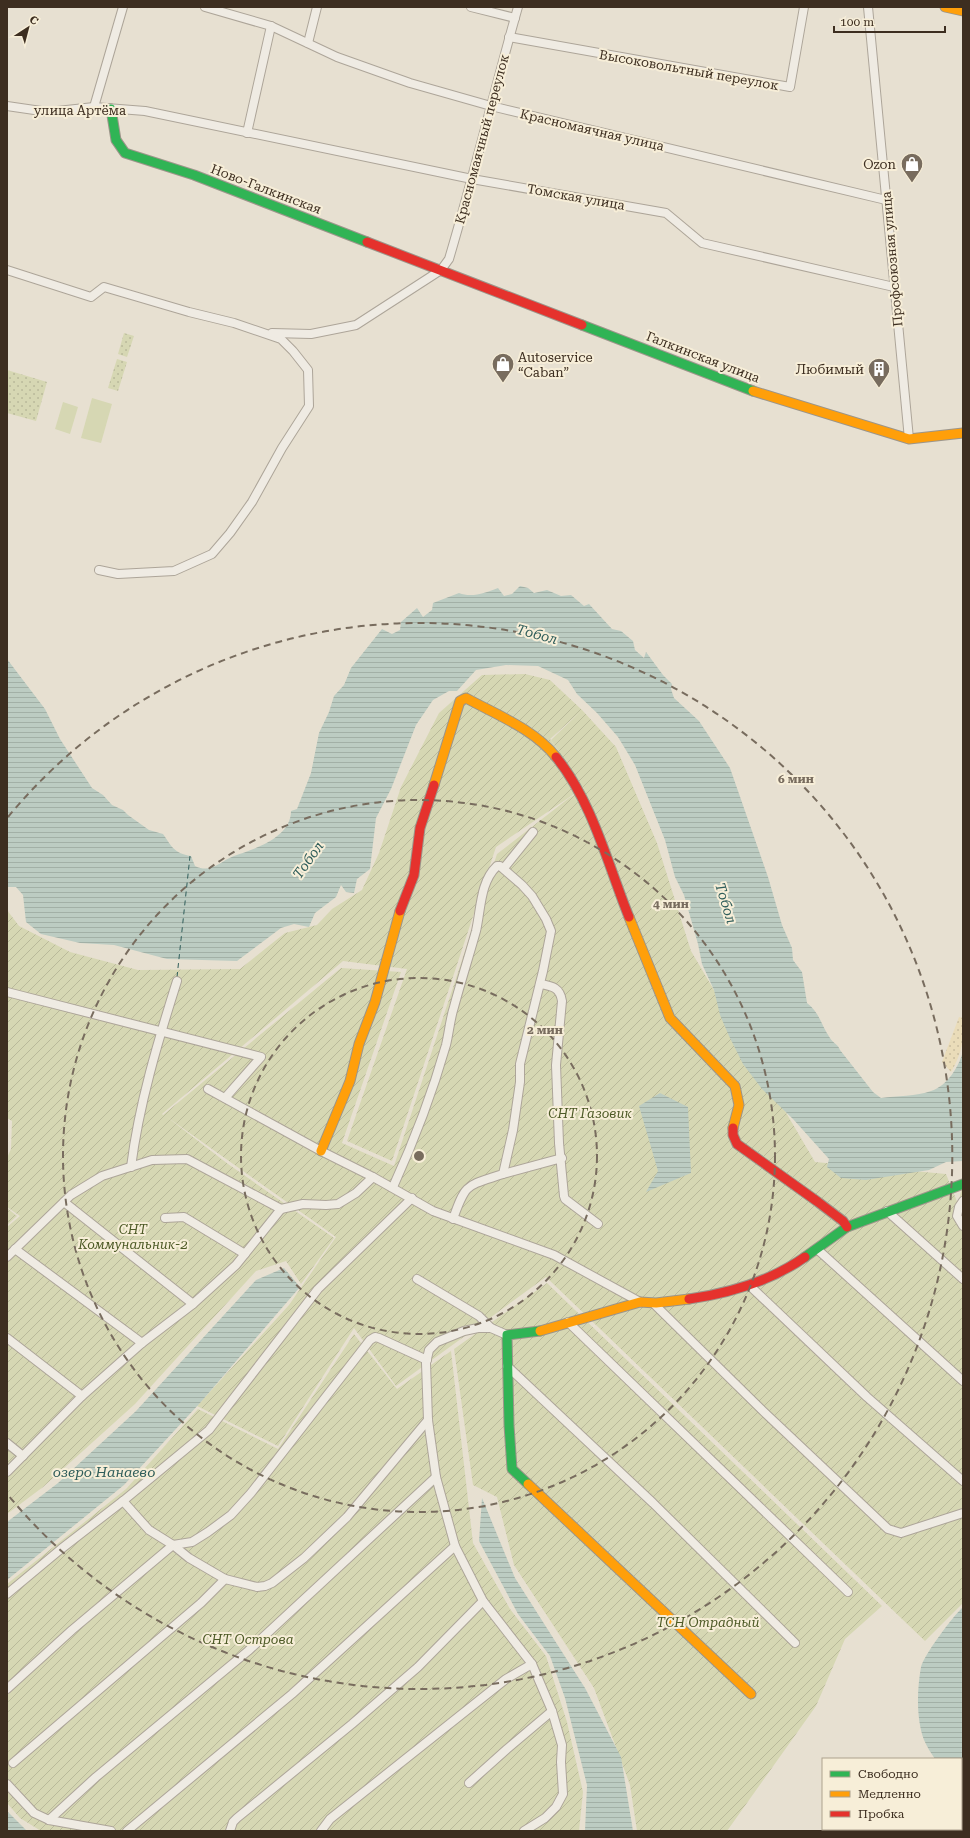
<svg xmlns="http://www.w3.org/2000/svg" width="970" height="1838" font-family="'Roboto Serif',serif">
<defs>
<pattern id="sand-dots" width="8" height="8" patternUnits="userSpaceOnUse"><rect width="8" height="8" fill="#eadcb9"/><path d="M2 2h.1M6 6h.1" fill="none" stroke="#cabd9f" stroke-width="1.8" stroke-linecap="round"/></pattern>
<pattern id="park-dots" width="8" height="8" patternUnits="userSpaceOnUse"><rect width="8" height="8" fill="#d6d7b3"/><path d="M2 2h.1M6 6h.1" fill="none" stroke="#b9b99a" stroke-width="1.8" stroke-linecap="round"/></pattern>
<pattern id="garden-furrows" width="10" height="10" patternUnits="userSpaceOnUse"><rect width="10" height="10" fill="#d6d7b3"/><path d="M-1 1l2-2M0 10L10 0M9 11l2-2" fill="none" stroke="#b9b99a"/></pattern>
<pattern id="water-rules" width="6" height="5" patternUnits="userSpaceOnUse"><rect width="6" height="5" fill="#bcccc2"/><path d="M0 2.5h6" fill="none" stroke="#a2b0a6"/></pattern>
</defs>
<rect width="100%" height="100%" fill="#e7e0d1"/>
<g fill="#d6d7b3">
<polygon points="92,398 112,404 101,443 81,438"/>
<polygon points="63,402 78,407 70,434 55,429"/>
</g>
<path fill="url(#sand-dots)" d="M 959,1017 L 963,1018 C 963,1042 963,1051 951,1072 L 942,1062 Z"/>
<g fill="url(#park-dots)">
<polygon points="124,333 134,336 127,357 118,354"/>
<polygon points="117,359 127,362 118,391 108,388"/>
<polygon points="7,370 47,382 36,421 7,413"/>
</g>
<g fill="url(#garden-furrows)">
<polygon points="525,674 550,680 582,710 550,739 583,788 496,847 392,1161 347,1141 407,969 343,961 162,1114 163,1115 341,968 401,972 342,1143 394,1166 497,854 569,798 584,789 551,740 582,710 616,747 657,843 691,951 815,1162 946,1174 958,1204 963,1184 963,1603 925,1641 546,1277 396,1386 354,1328 278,1446 197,1406 289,1305 336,1237 167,1117 228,1164 334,1238 301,1284 286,1261 256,1271 135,1404 43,1487 7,1514 7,1227 20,1216 7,1207 7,1158 11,1149 12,1121 7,1118 7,910 19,926 70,952 138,970 240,969 285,933 317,925 332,909 362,890 379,853 401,787 439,713 482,675"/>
<polygon points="7,1208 17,1216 7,1225"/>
<polygon points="547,1283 882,1606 845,1639 816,1706 727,1831 637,1831 630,1785 594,1688 514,1565 497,1497 473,1485 454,1349"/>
<polygon points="354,1334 397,1389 451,1351 473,1543 510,1609 546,1656 567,1722 583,1792 579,1831 41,1831 20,1818 7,1803 7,1584 126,1489 198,1409 278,1449"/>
</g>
<g fill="url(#water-rules)">
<path d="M 520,586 L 528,588 L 534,593 L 547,590 L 561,596 L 571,595 L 584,606 L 589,604 L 612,629 L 621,631 L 633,641 L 635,650 L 644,658 L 646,652 L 663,675 L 672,684 L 671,689 L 674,698 L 699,721 L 730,768 L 768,877 L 782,925 L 792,948 L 793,960 L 802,972 L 807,1003 C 820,1013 821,1025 830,1038 C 833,1043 838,1044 840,1050 L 873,1092 L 881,1098 C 896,1096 917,1096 931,1091 C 947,1086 959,1067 963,1051 L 963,1161 L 946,1162 L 929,1170 L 866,1180 L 841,1178 L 827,1167 L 829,1159 L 793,1119 L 762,1089 L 743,1064 L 729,1036 L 720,1015 L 714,990 L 702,964 L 698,944 L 684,895 L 675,877 L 665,840 L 635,765 L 618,737 L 597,713 L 577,694 L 568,680 L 538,666 L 506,665 L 476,670 L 457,691 L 449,691 L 433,700 L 416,725 L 391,789 L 376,818 L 370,869 L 357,879 L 354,893 L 346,892 L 341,885 L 336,897 L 315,913 L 309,927 L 294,924 L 281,928 L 237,961 L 167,959 L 114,945 L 80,943 L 41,934 L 26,922 L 23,895 L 16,887 L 7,887 L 7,659 L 45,709 L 60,739 L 92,788 L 103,795 L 112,805 L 123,810 L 128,815 L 149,830 L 163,834 C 172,847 174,853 191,856 L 195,866 C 212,874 220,861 234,856 C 254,849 291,838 291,811 L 297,809 L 311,773 L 319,733 L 329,712 L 334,696 L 344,685 L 351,668 L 382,629 L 392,634 L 400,630 L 401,622 L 417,608 L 423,617 L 432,610 L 433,603 L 459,593 C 471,598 486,593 498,588 L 504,596 L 512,594 Z"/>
<polygon points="660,1093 688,1107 691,1173 646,1192 658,1171 639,1106"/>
<polygon points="284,1268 300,1287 200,1403 124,1485 7,1580 7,1522 58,1483 136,1411 256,1280"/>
<polygon points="482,1498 515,1578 585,1688 621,1757 633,1831 585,1831 587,1785 565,1698 550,1656 518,1614 479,1541"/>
<path d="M 963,1607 L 963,1781 L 961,1781 L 961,1759 L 935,1759 C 931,1753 927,1747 924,1740 C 916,1719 917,1689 921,1667 C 924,1655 953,1616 963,1607 Z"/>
<polygon points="7,1811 26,1830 28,1831 7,1831"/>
</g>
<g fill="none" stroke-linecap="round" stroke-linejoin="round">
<polyline stroke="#2f5d5a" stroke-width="1" stroke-dasharray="5 4" stroke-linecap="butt" points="177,977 190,856"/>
<g stroke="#ada599" stroke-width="10">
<g id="street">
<polyline points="205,7 271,26 337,57 410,83 491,106 886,200"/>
<polyline points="471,7 515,18"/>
<polyline points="868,7 909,439"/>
<polyline points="509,37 790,87 804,7"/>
<polyline points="308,43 317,7"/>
<polyline points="7,106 48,112 94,107 145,111 472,179 666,213 702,243 894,287"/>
<polyline points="94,107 123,7"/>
<polyline points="247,133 271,26"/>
<polyline points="7,270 91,297 104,287 189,312 234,323 281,339 293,351 308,370 309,406 282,448 252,502 230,533 212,554 174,571 118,574 99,570"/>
<path d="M 272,333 L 311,334 L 356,325 L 441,270 L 449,259 C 474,175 494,91 518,7"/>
<polyline points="504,868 533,832"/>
<path d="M 540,984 C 553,986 560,988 562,1001 L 556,1065 L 559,1143 L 564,1196 L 565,1199 L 598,1224"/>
<polyline points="7,992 261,1057 225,1098"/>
<polyline points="208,1089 321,1151 373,1177"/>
<path d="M 131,1167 C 139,1104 158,1041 177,981"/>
<polyline points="503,1174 562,1158"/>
<path d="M 393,1187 C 414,1141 432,1094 446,1045 C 449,1033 450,1019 454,1007 C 461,981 469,956 476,931 C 481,909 480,882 497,866 L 500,866 L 522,885 L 532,896 L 546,919 L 551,931 L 543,971 L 520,1064 L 520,1082 L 513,1130 L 503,1174 C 467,1186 466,1182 453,1219"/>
<polyline points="963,1201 959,1207 957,1216 963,1226"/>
<polyline points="64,1202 193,1304"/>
<polyline points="887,1211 963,1279"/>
<polyline points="165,1218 184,1217 245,1254"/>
<polyline points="15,1249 142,1343"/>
<polyline points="817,1249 963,1381"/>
<polyline points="7,1257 71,1195 102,1176 152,1160 187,1159 281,1209"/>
<polyline points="417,1279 479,1316 491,1328"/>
<polyline points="749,1285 867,1397 963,1481"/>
<polyline points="653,1303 763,1411 888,1529 901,1533 963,1513"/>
<polyline points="568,1322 848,1592"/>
<polyline points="507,1335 491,1328 478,1328 464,1331 437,1342 429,1350 426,1363 428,1420 436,1477 455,1546 483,1601 532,1664 552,1711 562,1745 561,1762 563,1794 556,1807 545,1818 524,1831"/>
<polyline points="7,1338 82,1396"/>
<polyline points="507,1366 653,1503 795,1643"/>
<polyline points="7,1443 23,1456"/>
<polyline points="7,1472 82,1396 142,1343 193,1304 236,1265 281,1209 303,1204 326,1205 338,1204 356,1193 373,1177 433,1211 554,1255 640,1302"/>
<polyline points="123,1501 149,1530 173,1545 189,1558 225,1579 257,1587 265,1586 272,1583 304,1558 347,1517 428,1420"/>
<polyline points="7,1594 61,1549 123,1501 209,1430 318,1289 412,1198"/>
<polyline points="7,1689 72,1630 173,1545 192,1542 208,1532 231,1515 251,1493 370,1340 375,1337 379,1338 427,1360"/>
<polyline points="13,1763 201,1603 225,1579"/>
<polyline points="469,1783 507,1749 552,1711"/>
<polyline points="7,1784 34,1813 49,1820 111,1831"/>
<polyline points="49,1820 96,1777 248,1651 436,1477"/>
<polyline points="127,1831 292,1694 455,1546"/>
<polyline points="230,1831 233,1822 237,1818 352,1724 418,1667 483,1601"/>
<polyline points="321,1831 330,1819 506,1679 532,1664"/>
</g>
</g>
<g stroke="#9c958a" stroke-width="11">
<g id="fast">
<polyline points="111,109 116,140 125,153 194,175 367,242"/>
<polyline points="582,325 753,391"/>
<polyline points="805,1257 847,1227 963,1184"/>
<polyline points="528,1484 512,1469 509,1425 507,1335 540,1331"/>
</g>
</g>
<g stroke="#9c958a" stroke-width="11">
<g id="slow">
<polyline points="945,7 963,11"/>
<polyline points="753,391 909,439 963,433"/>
<path d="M 434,785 L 460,701 L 466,698 C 497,715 534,729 556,757"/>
<polyline points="629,917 670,1018 735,1086 739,1105 733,1128"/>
<polyline points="321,1151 350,1081 359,1044 375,1002 400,911"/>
<polyline points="540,1331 640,1302 656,1303 689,1299"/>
<polyline points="528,1484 751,1694"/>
</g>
</g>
<g stroke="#9c958a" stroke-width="11">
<g id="jam">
<polyline points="367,242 582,325"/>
<path d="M 556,757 C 592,801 608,865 629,917"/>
<polyline points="400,911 414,875 420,828 434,785"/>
<polyline points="733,1128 733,1135 737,1144 818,1202 843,1221 847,1227"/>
<path d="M 689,1299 C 730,1293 771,1281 805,1257"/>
</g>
</g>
<use href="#street" stroke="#efebe3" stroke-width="8"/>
<use href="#fast" stroke="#30b455" stroke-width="9"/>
<use href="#slow" stroke="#ff9f0a" stroke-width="9"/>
<use href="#jam" stroke="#e5322d" stroke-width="9"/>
</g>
<g fill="none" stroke="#786c5e" stroke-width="2" stroke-dasharray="7 5">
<circle cx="419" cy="1156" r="178"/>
<circle cx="419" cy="1156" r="356"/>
<path d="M8 817A533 533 0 1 1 8 1495"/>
</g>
<defs>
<g id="shop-pin" transform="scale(1.15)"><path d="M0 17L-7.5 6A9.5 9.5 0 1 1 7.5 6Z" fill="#786c5e" stroke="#f7eed8"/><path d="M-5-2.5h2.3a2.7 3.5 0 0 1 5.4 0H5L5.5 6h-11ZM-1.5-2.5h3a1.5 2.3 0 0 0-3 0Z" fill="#fff"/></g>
<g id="building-pin" transform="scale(1.15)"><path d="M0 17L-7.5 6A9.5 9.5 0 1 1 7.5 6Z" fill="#786c5e" stroke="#f7eed8"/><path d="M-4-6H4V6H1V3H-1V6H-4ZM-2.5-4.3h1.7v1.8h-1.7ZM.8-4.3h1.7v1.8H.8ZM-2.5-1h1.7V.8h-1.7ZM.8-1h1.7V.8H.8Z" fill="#fff"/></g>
</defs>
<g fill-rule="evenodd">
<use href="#shop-pin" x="912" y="164"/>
<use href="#shop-pin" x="503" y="364"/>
<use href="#building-pin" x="879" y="369"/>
</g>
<g text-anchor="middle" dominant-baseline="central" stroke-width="4" stroke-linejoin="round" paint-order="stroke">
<g font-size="13" fill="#3d2e20" stroke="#f7eed8">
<text transform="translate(689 70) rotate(10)">Высоковольтный переулок</text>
<text x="80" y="110">улица Артёма</text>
<text transform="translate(592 130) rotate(13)">Красномаячная улица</text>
<text transform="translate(482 139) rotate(-75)">Красномаячный переулок</text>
<text transform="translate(266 189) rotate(21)">Ново-Галкинская</text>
<text transform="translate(576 197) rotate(10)">Томская улица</text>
<text transform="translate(892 259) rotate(-95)">Профсоюзная улица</text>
<text transform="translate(703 357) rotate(21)">Галкинская улица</text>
</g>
<g font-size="13" fill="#3d2e20" stroke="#f7eed8" text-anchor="end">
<text x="896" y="164">Ozon</text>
<text x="518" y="357" text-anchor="start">Autoservice<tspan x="518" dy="15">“Caban”</tspan></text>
<text x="864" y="369">Любимый</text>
</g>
<g font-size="13" font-style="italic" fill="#4d5a26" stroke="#f7eed8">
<text x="590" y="1113">СНТ Газовик</text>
<text x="133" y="1229">СНТ<tspan x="133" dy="15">Коммунальник-2</tspan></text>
<text x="708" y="1622">ТСН Отрадный</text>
<text x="248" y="1639">СНТ Острова</text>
</g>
<g font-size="14" font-style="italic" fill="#2f5d5a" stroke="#f7eed8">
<text transform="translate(537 634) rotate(15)">Тобол</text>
<text transform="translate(308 860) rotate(-55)">Тобол</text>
<text transform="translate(726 903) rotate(73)">Тобол</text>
<text x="104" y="1472">озеро Нанаево</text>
</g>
</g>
<circle cx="419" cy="1156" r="6" fill="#786c5e" stroke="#f7eed8" stroke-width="2"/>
<g font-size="12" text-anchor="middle" font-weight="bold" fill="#786c5e" stroke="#f7eed8" stroke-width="4" stroke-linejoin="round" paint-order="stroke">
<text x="796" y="783">6 мин</text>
<text x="671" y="908">4 мин</text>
<text x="545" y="1034">2 мин</text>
</g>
<rect width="970" height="1838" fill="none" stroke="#3d2e20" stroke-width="16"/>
<rect x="822" y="1758" width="140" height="72" fill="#f7eed8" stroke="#ada18e"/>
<rect x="830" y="1771" width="20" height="6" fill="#30b455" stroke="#ada18e"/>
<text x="858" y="1778" font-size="12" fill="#3d2e20">Свободно</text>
<rect x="830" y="1791" width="20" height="6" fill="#ff9f0a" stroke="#ada18e"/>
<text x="858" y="1798" font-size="12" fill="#3d2e20">Медленно</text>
<rect x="830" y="1811" width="20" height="6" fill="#e5322d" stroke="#ada18e"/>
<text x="858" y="1818" font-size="12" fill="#3d2e20">Пробка</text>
<g transform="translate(28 28) rotate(36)" stroke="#f7eed8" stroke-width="3" paint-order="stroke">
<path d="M0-3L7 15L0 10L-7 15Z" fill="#3d2e20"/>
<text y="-6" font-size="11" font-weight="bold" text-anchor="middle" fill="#3d2e20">С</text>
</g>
<path d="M834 26v6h111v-6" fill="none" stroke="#3d2e20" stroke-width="2"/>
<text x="840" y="26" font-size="12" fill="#3d2e20" stroke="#f7eed8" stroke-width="3" paint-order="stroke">100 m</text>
</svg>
